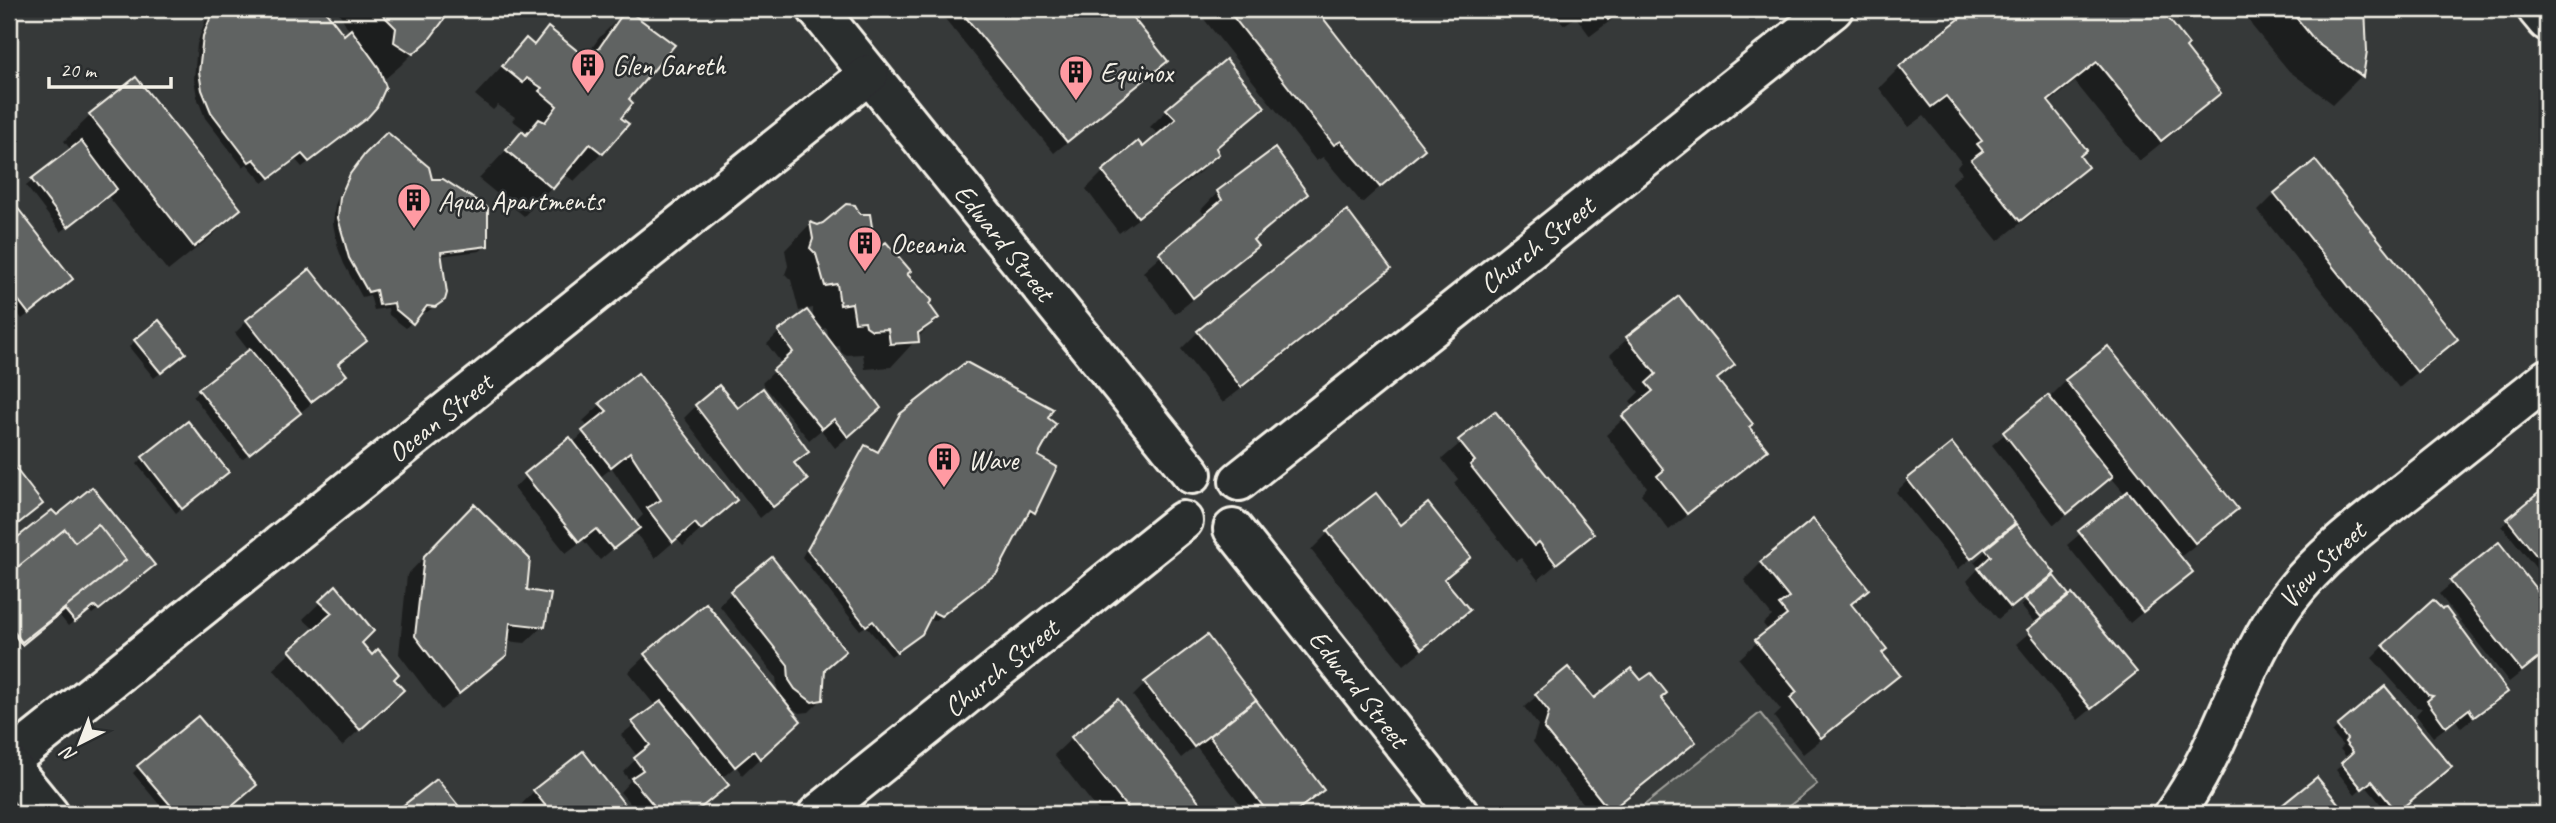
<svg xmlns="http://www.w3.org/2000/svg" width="2556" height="823" font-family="Caveat,sans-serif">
<rect width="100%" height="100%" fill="#363939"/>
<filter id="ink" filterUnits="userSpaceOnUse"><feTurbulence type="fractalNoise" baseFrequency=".0143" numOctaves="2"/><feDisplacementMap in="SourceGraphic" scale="14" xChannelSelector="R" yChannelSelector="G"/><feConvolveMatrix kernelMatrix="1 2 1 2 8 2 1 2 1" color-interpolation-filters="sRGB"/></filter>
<g filter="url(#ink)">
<polygon fill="#4e514f" stroke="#a1a19c" stroke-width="2" points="1760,713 1817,784 1779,814 1633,814"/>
<g fill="#0007" fill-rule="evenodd">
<polygon points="216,9 322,9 343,38 350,32 337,9 451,9 427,39 400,66 386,78 380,75 360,123 302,167 295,159 263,183 247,164 243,167 205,118 197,97 194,79 197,44 206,19"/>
<polygon points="937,9 1123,9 1166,61 1054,153"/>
<polygon points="1196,9 1314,9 1423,149 1362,203 1323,157 1316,161"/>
<polygon points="1551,9 1626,9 1590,36 1576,17 1564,25"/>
<polygon points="1975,9 2159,9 2187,45 2183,48 2219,93 2197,114 2139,161 2075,82 2048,104 2086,167 2065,188 1998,241 1951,183 1962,173 1957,167 1961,162 1924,116 1909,127 1879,88 1900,67"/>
<polygon points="2243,9 2363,9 2365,51 2361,76 2333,104 2289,71 2252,26"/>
<polygon points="627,10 626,99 602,153 574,181 564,174 524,216 479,179 522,133 524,136 528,132 512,120 515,117 498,105 493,110 475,95 526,40 532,46 548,30 584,59 599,38"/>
<polygon points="136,79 239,209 213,235 168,271 108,196 61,232 26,186 71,150 64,141 90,116"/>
<polygon points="1262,107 1215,150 1217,154 1200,172 1119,233 1086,189 1103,172 1142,149 1159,135 1150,127 1167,110"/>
<polygon points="359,162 431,181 486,245 480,251 440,256 443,300 427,312 421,311 406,328 389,315 388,308 374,310 370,295 362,297 344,264 338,248 333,224 335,205 345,182"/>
<polygon points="1218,192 1306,194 1252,241 1255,246 1238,263 1175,314 1143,272 1205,216 1201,210"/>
<polygon points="2275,194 2456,339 2399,388 2258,211"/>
<polygon points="9,200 71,279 22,319 9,302"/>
<path d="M 810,224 L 873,243 L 905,275 L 937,317 L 891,367 L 865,369 L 863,354 L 845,355 L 841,352 L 840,346 L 833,347 L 867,420 L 835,448 L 821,430 L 809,440 L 762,383 L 782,364 L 767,344 L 779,332 L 813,321 L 813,308 L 799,311 L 791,280 L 785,274 L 788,266 L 785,250 ZM 827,328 L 829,342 L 819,329 Z"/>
<polygon points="1389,268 1372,286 1223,403 1181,349 1198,332"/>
<polygon points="247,321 365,341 337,366 344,375 332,387 242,459 193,396 249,351 235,333"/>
<polygon points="1628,338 1732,365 1716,381 1765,450 1748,467 1669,530 1641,494 1647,487 1606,435 1635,408 1630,401 1639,392 1610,355"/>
<polygon points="135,341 178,359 154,378 129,347"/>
<polygon points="2066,381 2236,509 2219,526 2179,558 2190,572 2130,623 2067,545 2126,495 2110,476 2054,525 1992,445 2047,398 2048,399"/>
<path d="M 601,404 L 735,499 L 683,546 L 677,539 L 655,558 L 634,531 L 600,560 L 583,540 L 566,553 L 514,488 L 526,476 L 573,443 L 589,428 L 583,421 ZM 612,468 L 643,515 L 634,524 L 599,478 Z"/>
<polygon points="696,406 806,452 793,465 806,480 760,518 684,418"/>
<polygon points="1495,413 1591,534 1538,580 1521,558 1516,561 1454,483 1458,479 1442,459"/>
<polygon points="901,415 1045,419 1035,457 1033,512 1028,518 1025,516 988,579 934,621 928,618 914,640 891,656 866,626 860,630 802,557 860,453 865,447 876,453 894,422"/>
<polygon points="143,458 221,478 176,513 137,464"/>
<polygon points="9,463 41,504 9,532"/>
<polygon points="1908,480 2013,523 1998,538 2053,573 2036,589 2061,601 2034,622 2021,606 2031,596 2029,594 1998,619 1967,581 1979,568 1974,562 1989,548 1987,546 1958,569 1896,492"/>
<polygon points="2547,488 2547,582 2502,526"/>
<polygon points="52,512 147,571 92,614 88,610 68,626 60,616 9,656 9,547"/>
<polygon points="457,523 526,592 543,626 525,643 506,641 505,655 487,672 441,710 399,654 407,575"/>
<polygon points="1401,527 1469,557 1443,581 1468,610 1450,627 1404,665 1311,550 1329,532"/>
<polygon points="2498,545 2547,606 2547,652 2509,682 2439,594"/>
<polygon points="1761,563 1867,589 1850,606 1880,653 1898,675 1881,692 1803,754 1774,717 1781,710 1739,659 1769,631 1763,624 1772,616 1744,580"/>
<polygon points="336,587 360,643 402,690 342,746 273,669 315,630 303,619"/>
<polygon points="731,593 844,651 823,670 821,700 809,712 799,713 786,703 781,738 742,775 736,766 721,779 726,785 693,814 639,814 620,792 630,781 623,772 638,757 621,735 656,707 628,672 646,655 778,695 776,677 719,605"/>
<polygon points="2072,596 2122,684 2078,720 2016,644"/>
<polygon points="1206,637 1322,790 1293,814 1248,814 1196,746 1181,758 1133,696 1145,684"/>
<polygon points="2384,646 2506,692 2461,728 2456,720 2433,737 2416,715 2422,708 2416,707 2372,658"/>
<polygon points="1568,669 1593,700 1641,682 1659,698 1694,742 1606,814 1591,814 1533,742 1538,725 1524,707"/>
<polygon points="1117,702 1207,814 1101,814 1054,755 1072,738"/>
<polygon points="2338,727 2443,773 2393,814 2389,814 2365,785 2355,794 2336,770 2348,759 2340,749 2343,746 2332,733"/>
<polygon points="583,754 630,814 522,814 517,809 534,791"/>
<polygon points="138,768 249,791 221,814 167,814 133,773"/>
<polygon points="437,781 462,814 396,814 401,809"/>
</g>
<g fill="#616362" stroke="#f4f1e8" stroke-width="2">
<polygon points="214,9 324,9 344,35 351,29 379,68 386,87 377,107 368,117 309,162 302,154 270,178 254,159 249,162 211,112 202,90 199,72 203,36"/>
<polygon points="377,9 452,9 428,41 413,54 394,42 396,28"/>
<polygon points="626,9 675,45 629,99 633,103 621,118 629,124 603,154 590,144 553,189 506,150 522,131 526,135 539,119 545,122 557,106 539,91 542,88 527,78 523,83 502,66 526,38 534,45 548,27 590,61"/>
<polygon points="959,9 1126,9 1168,61 1067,142"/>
<polygon points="1227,9 1316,9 1425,149 1380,187 1341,141 1334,145"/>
<polygon points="1599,9 1623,9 1608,20"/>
<polygon points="1972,9 2161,9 2189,45 2186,48 2221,93 2161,141 2097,62 2048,101 2087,150 2080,156 2088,167 2020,221 1971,160 1983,151 1977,144 1982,141 1946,96 1931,107 1899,66"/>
<polygon points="2289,9 2365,9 2367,51 2363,77 2317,43"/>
<polygon points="1226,59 1265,107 1216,148 1219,154 1138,217 1102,171 1138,141 1143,147 1176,119 1166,109"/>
<polygon points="136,77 241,209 194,247 89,114"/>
<polygon points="387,132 429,167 432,179 443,179 488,208 488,246 441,252 447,293 445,300 435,307 427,306 413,324 395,309 394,303 379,305 376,290 368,292 349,258 338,218 340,197 350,174 365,154"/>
<polygon points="81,141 117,189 68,227 31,179"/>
<polygon points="1275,148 1308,194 1253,240 1258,246 1193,298 1159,253 1222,200 1217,191"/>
<polygon points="2315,160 2458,339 2417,372 2274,193"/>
<polygon points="9,197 73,279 29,314 9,288"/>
<polygon points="846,204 855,205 860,214 870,214 874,240 877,239 882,245 886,242 911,271 907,274 932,300 929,304 939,318 918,333 919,342 890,344 888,329 872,330 866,326 865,321 855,322 852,303 840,305 837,284 825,286 816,254 810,248 813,239 810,222 818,225 823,223"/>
<polygon points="1347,210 1391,269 1241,387 1197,331"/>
<polygon points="310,269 367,341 338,364 347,375 311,402 246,320"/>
<polygon points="1679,296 1735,365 1717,379 1753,424 1749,427 1768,450 1687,514 1657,476 1664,470 1622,416 1653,391 1646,383 1656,374 1626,337"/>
<polygon points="807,310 881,408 848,437 834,419 822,429 773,370 793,352 778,331"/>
<polygon points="159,320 186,353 161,373 134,340"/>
<polygon points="2108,346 2238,509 2195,543 2065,380"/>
<polygon points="250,349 301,413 249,454 198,389"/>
<polygon points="966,362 1053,409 1048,418 1056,424 1038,456 1057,467 1035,513 1030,510 997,573 941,616 933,612 922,634 897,652 873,621 866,626 807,550 865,445 878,452 900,414"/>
<polygon points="638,373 737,500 701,530 695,523 673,542 647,508 661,500 630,452 611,467 582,431 607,411 599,403"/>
<polygon points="719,385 738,408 763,388 809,452 794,463 808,480 773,507 695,405"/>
<polygon points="2048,395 2113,476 2067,514 2003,432"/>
<polygon points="1495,411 1594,534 1556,564 1539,542 1534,546 1470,465 1475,461 1458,440"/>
<polygon points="188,421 229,472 182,509 142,457"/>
<polygon points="570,437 640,528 613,549 596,529 579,542 524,474"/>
<polygon points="1952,443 2015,523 1971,559 1907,479"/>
<polygon points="9,460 43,504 9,531"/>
<polygon points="2547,486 2547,569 2507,519"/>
<polygon points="92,487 155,565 99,610 95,606 75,622 65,610 22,645 9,628 9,544 52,510 57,515"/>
<polygon points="2128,491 2193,572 2143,612 2078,531"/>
<polygon points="1376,493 1401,525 1428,503 1471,557 1444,579 1470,610 1422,649 1327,531"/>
<polygon points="474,504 530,559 527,590 551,594 545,627 510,623 507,655 459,694 415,636 424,556"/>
<polygon points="1813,519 1869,589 1851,604 1887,649 1882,653 1900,675 1821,738 1790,698 1797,692 1755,640 1787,615 1779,605 1789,598 1760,562"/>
<polygon points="98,524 126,560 22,642 9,625 9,574 65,529 75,542"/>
<polygon points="2016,524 2055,573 2011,608 1978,568 1991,556 1985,549"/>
<polygon points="2499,542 2547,603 2547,651 2522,671 2450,581"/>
<polygon points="772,557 846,651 825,669 823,700 812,702 795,689 789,680 788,665 730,591"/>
<polygon points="2054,576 2069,595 2041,617 2025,599"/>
<polygon points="336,585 374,631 362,643 372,655 378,649 399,674 394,679 404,690 360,730 289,650 332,613 319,601"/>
<polygon points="2072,594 2137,672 2091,709 2027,630"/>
<polygon points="2433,600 2442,609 2446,608 2508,692 2474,717 2469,709 2446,727 2427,701 2433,696 2428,695 2383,645"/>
<polygon points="706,603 801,721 760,759 754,751 735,767 644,654"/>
<polygon points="1207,635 1256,700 1194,747 1144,682"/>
<polygon points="1568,667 1594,698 1631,668 1641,680 1651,673 1667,693 1661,698 1696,742 1610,811 1544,729 1549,712 1535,694"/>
<polygon points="2385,686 2452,767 2397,812 2372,781 2362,789 2341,763 2353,752 2345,742 2347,739 2337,726"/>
<polygon points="1118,699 1209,814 1132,814 1071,737"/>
<polygon points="1256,700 1324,790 1292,814 1269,814 1209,736"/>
<polygon points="661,701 729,785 693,814 661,814 631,778 643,770 634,758 650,745 632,722"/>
<polygon points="198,716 257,785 223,814 178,814 137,766"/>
<polygon points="583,751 632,814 552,814 533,790"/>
<polygon points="2317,777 2347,814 2271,814"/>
<polygon points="437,779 465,814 405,814 400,808"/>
</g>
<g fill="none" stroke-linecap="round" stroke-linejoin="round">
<g stroke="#f4f1e8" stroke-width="44">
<g id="minor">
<path id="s1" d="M 817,9 L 1192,474"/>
<polyline points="2537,9 2547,21"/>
<path id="s2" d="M 1239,481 L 1833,9"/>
<path id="s3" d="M 1233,529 L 1459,814"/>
<path id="s4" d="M 9,761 L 869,74"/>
<path id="s5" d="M 818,814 L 1183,521"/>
<path id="s6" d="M 2174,814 C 2223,747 2240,664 2288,599 C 2319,557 2365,523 2406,491 C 2453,454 2500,416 2547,379"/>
</g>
</g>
<g stroke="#f4f1e8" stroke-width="44">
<polyline id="major" points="9,765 49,814"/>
</g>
<use href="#minor" stroke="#2a2d2e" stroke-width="38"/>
<use href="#major" stroke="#2a2d2e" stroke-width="38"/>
</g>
</g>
<defs>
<g id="building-pin" transform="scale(1.75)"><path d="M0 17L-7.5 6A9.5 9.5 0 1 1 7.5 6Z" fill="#ff9aa2" stroke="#2a2d2e"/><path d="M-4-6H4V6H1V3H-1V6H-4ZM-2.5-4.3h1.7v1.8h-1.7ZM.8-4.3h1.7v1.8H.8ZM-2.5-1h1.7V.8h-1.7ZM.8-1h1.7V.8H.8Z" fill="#111"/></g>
</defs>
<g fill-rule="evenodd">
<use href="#building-pin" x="588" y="65"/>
<use href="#building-pin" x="1076" y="72"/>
<use href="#building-pin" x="414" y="200"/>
<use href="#building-pin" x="865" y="243"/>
<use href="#building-pin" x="944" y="459"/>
</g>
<g text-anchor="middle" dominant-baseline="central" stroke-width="5" stroke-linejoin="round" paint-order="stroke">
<g font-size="28" fill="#f4f1e8" stroke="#2a2d2e" text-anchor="start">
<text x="612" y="65">Glen Gareth</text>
<text x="1100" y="72">Equinox</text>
<text x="438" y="200">Aqua Apartments</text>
<text x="890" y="243">Oceania</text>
<text x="968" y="459">Wave</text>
</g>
<g font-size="28" fill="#f4f1e8" stroke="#2a2d2e">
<text stroke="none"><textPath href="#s1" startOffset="299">Edward Street</textPath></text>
<text stroke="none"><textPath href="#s2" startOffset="380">Church Street</textPath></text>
<text stroke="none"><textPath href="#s4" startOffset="551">Ocean Street</textPath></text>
<text stroke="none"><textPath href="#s6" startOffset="292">View Street</textPath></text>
<text stroke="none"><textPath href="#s5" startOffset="234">Church Street</textPath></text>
<text stroke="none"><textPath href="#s3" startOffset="203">Edward Street</textPath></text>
</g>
</g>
<rect width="2556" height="823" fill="none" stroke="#2a2d2e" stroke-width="35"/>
<rect x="18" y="18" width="2521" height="788" fill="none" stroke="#f4f1e8" stroke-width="2.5" filter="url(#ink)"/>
<g transform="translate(80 743) rotate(222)" stroke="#2a2d2e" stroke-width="5" paint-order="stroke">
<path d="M0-5L12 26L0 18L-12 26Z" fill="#f4f1e8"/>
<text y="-10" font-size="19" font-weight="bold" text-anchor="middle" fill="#f4f1e8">N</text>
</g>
<path d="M49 77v10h122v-10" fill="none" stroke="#f4f1e8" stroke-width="3.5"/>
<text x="60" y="77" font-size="21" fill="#f4f1e8" stroke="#2a2d2e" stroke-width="5" paint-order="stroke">20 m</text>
</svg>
